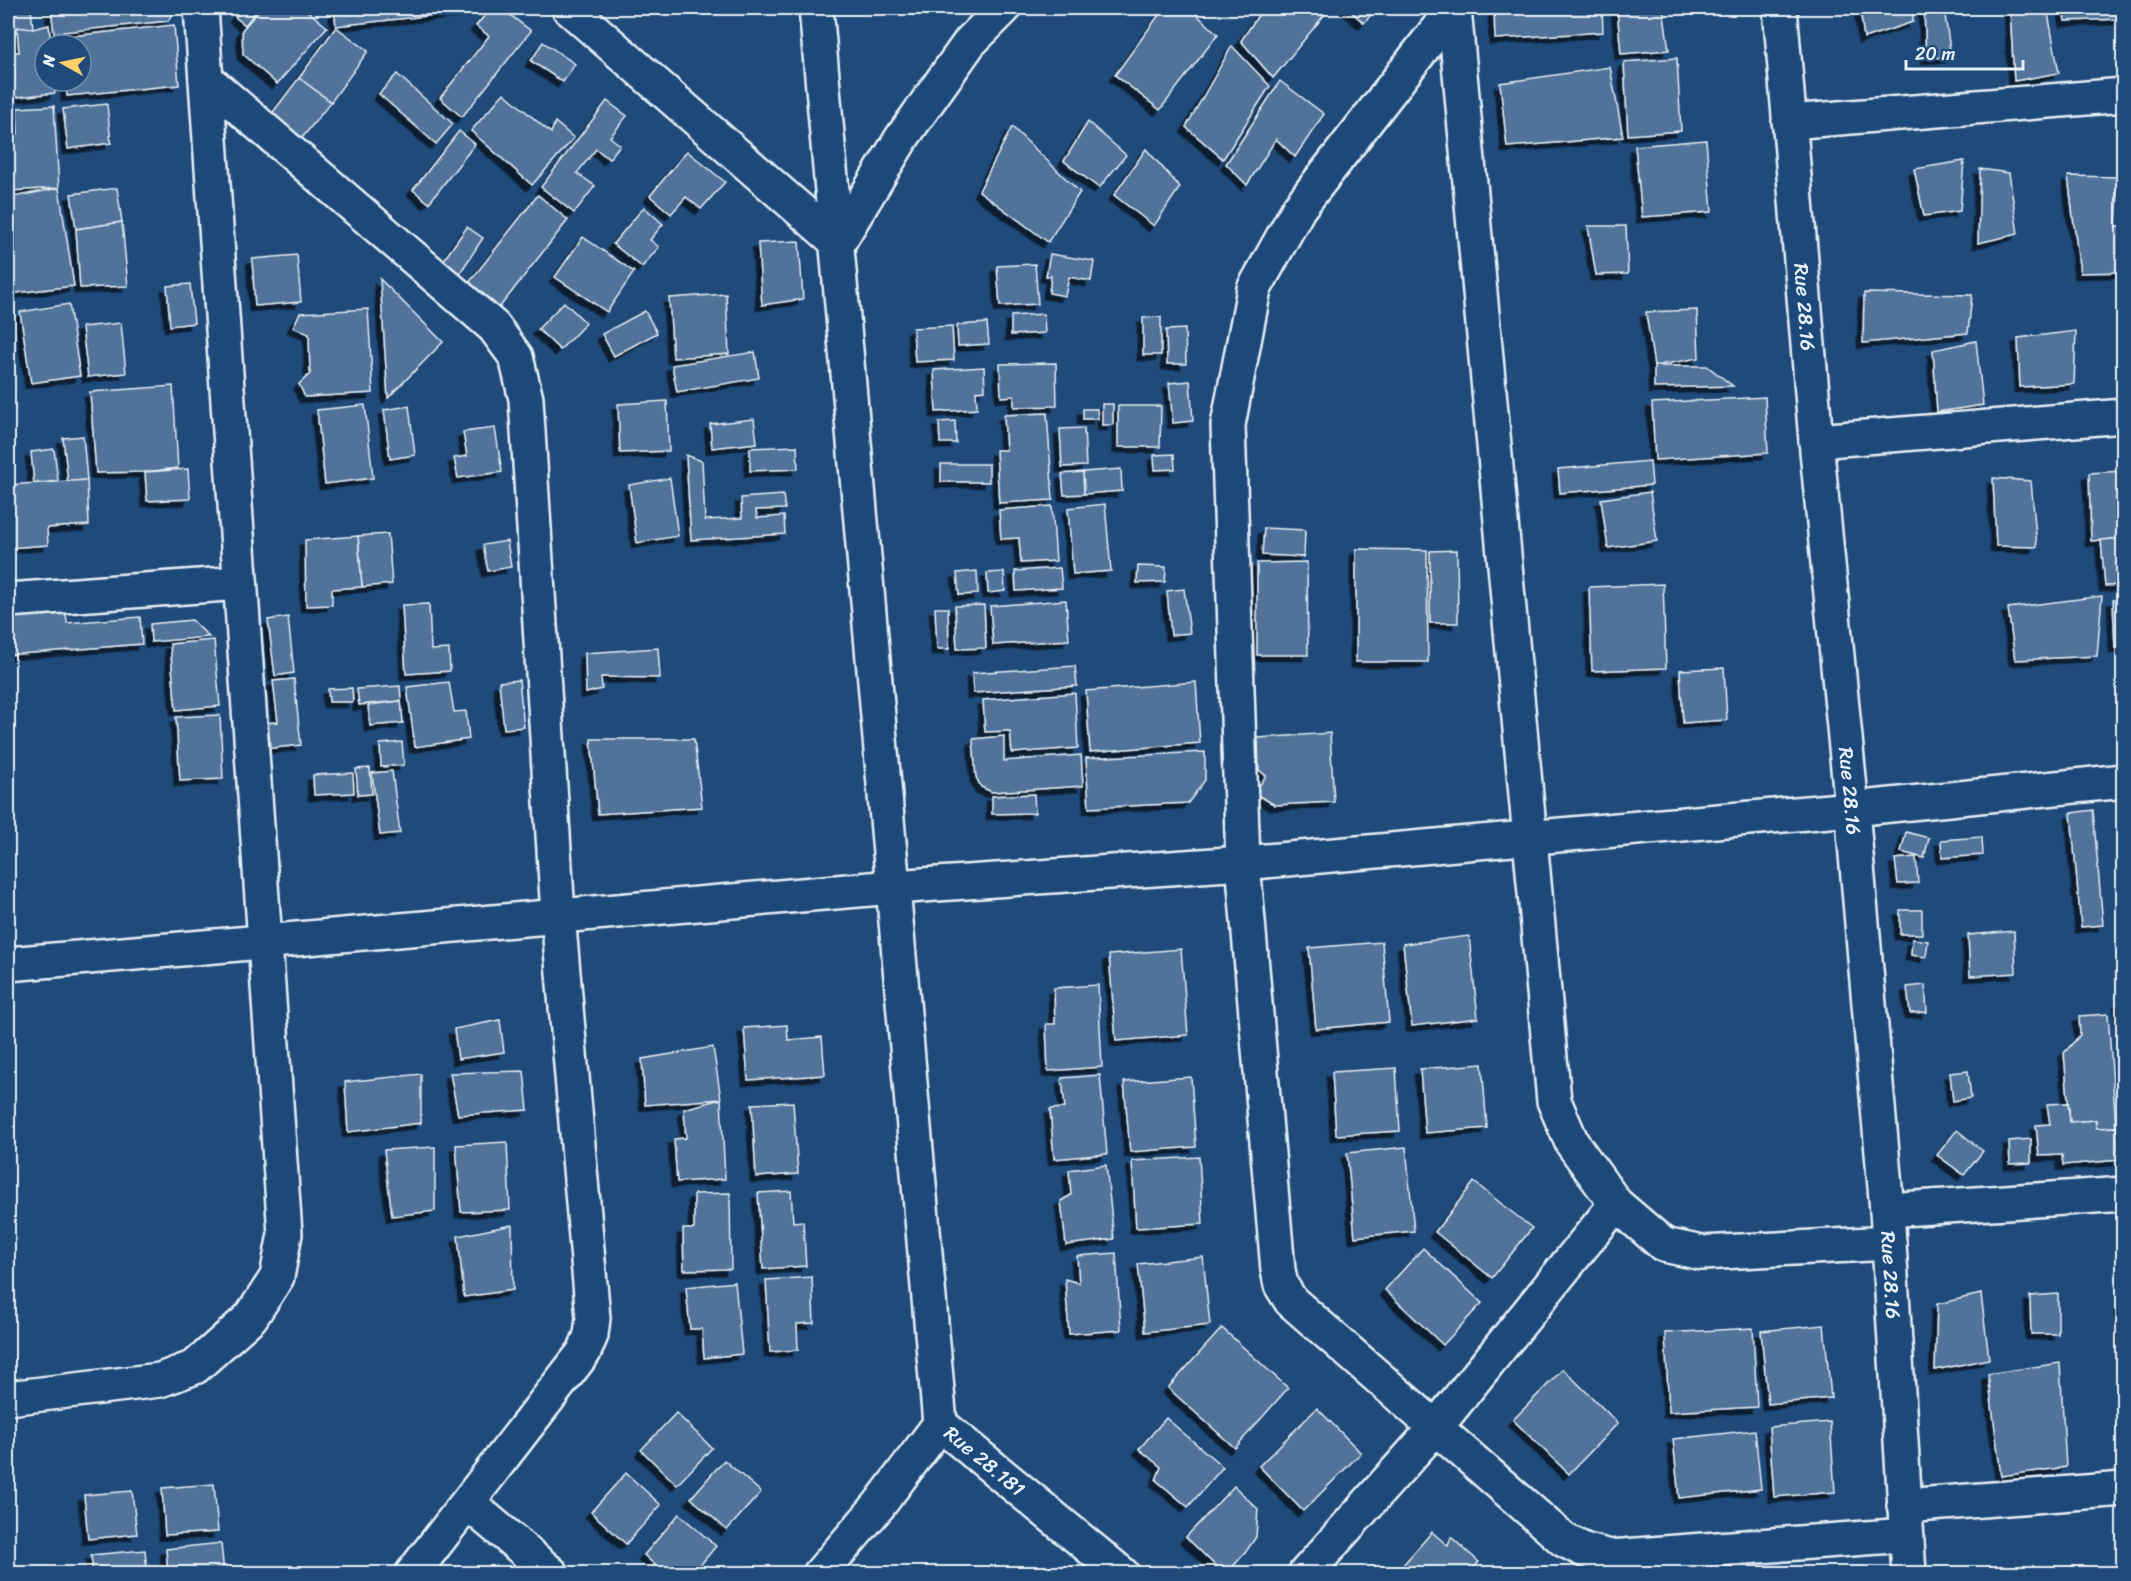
<svg xmlns="http://www.w3.org/2000/svg" width="2131" height="1581" font-family="Sriracha,sans-serif">
<defs>
<filter id="shadow"><feDropShadow dx="-5.5" dy="5.5" stdDeviation="0" flood-color="#0009"/></filter>
</defs>
<rect width="100%" height="100%" fill="#1f4a7a"/>
<filter id="ink" filterUnits="userSpaceOnUse"><feTurbulence type="fractalNoise" baseFrequency=".0167" numOctaves="2"/><feDisplacementMap in="SourceGraphic" scale="12" xChannelSelector="R" yChannelSelector="G"/><feConvolveMatrix kernelMatrix="1 2 1 2 8 2 1 2 1" color-interpolation-filters="sRGB"/></filter>
<g filter="url(#ink)">
<g fill="#517399" stroke="#e8f1f8" stroke-width="1.5" filter="url(#shadow)">
<polygon points="8,8 31,8 33,29 8,33"/>
<polygon points="51,8 169,8 174,11 168,21 54,33"/>
<polygon points="242,8 259,8 245,25 235,17"/>
<polygon points="261,8 304,8 327,27 277,84 243,54 242,30"/>
<polygon points="334,8 461,8 462,12 336,26"/>
<polygon points="491,8 501,8 531,31 462,117 440,98 489,36 476,26"/>
<polygon points="1164,8 1189,8 1218,34 1160,110 1115,75"/>
<polygon points="1263,8 1330,8 1273,78 1241,41"/>
<polygon points="1347,8 1377,8 1364,23"/>
<polygon points="1494,8 1602,8 1603,32 1495,39"/>
<polygon points="1617,8 1663,8 1669,50 1621,54"/>
<polygon points="1860,8 1913,8 1913,22 1864,38"/>
<polygon points="1924,8 1944,8 1951,57 1926,58"/>
<polygon points="2010,8 2047,8 2059,73 2014,81"/>
<polygon points="2063,8 2124,8 2124,19 2065,21"/>
<polygon points="49,25 51,45 45,45 45,81 54,81 55,93 8,98 8,79 15,78 13,52 19,52 17,27 33,29"/>
<polygon points="174,25 179,85 67,96 66,81 81,81 81,45 62,45 62,37"/>
<polygon points="336,27 368,51 331,102 299,78"/>
<polygon points="543,42 575,64 563,82 531,61"/>
<polygon points="1232,46 1270,86 1223,159 1186,127"/>
<polygon points="1677,58 1681,131 1628,135 1624,62"/>
<polygon points="1610,67 1623,137 1507,147 1500,83"/>
<polygon points="397,74 453,124 436,144 379,94"/>
<polygon points="299,78 331,102 302,138 270,116"/>
<polygon points="1280,81 1324,114 1295,157 1276,139 1247,185 1226,164"/>
<polygon points="504,93 551,133 555,122 574,138 532,185 471,131"/>
<polygon points="607,101 627,116 610,137 620,145 609,159 596,149 577,173 595,186 574,213 541,187"/>
<polygon points="107,104 111,143 68,149 63,109"/>
<polygon points="54,106 59,188 9,191 8,134 18,134 17,108"/>
<polygon points="1088,122 1126,155 1099,188 1064,161"/>
<polygon points="1012,127 1080,192 1048,242 979,191"/>
<polygon points="459,131 475,144 429,203 413,190"/>
<polygon points="1706,140 1712,212 1642,217 1635,146"/>
<polygon points="1146,149 1180,187 1154,226 1114,195"/>
<polygon points="687,151 725,182 701,209 686,197 671,214 650,196"/>
<polygon points="1964,161 1960,211 1924,216 1914,169"/>
<polygon points="1980,169 2009,173 2018,234 1978,243"/>
<polygon points="2068,176 2119,177 2116,226 2124,226 2124,272 2080,273"/>
<polygon points="59,188 74,286 8,294 8,198"/>
<polygon points="117,188 122,222 76,229 71,194"/>
<polygon points="538,195 568,220 499,308 468,284"/>
<polygon points="644,207 663,224 650,240 659,247 642,267 613,244"/>
<polygon points="122,222 128,286 80,288 76,229"/>
<polygon points="1588,226 1626,226 1628,274 1596,275"/>
<polygon points="467,227 483,238 458,276 443,261"/>
<polygon points="583,237 634,272 607,312 555,277"/>
<polygon points="799,241 803,299 762,305 758,243"/>
<polygon points="1050,254 1094,261 1091,281 1069,277 1065,296 1049,293 1051,276 1046,276"/>
<polygon points="297,255 301,302 255,306 252,259"/>
<polygon points="1035,264 1038,304 1000,306 997,266"/>
<polygon points="380,279 443,342 388,398"/>
<polygon points="190,284 194,323 170,326 167,286"/>
<polygon points="1864,293 1972,295 1968,333 1863,343"/>
<polygon points="726,294 729,354 673,358 669,298"/>
<polygon points="564,302 586,323 560,350 538,329"/>
<polygon points="69,304 80,376 31,383 20,312"/>
<polygon points="368,309 373,393 305,397 299,384 310,374 309,334 293,327 300,313"/>
<polygon points="1697,310 1699,358 1654,366 1646,312"/>
<polygon points="645,311 657,333 614,356 602,334"/>
<polygon points="1044,314 1045,333 1011,335 1011,316"/>
<polygon points="1161,317 1161,355 1143,355 1143,318"/>
<polygon points="121,323 126,373 88,377 82,327"/>
<polygon points="987,323 989,344 958,346 957,325"/>
<polygon points="952,326 954,360 915,362 913,328"/>
<polygon points="1185,329 1186,364 1167,364 1166,330"/>
<polygon points="2076,331 2074,384 2020,387 2018,338"/>
<polygon points="1976,341 1983,405 1937,412 1933,350"/>
<polygon points="755,352 759,378 677,392 672,365"/>
<polygon points="1056,363 1057,406 1014,407 1014,396 1001,397 1000,364"/>
<polygon points="1654,366 1707,366 1733,386 1654,388"/>
<polygon points="984,367 985,390 976,391 977,409 936,412 934,370"/>
<polygon points="1190,381 1193,421 1173,423 1169,383"/>
<polygon points="173,386 178,468 145,472 96,473 90,392"/>
<polygon points="1765,397 1768,453 1655,460 1652,403"/>
<polygon points="667,401 669,451 620,453 618,404"/>
<rect x="1102" y="404" width="11" height="21"/>
<polygon points="365,405 373,478 325,484 317,410"/>
<polygon points="409,406 415,455 390,459 384,410"/>
<polygon points="1118,406 1161,406 1160,447 1118,447"/>
<polygon points="1083,409 1097,409 1098,419 1083,419"/>
<polygon points="1047,413 1053,500 999,503 996,450 1006,450 1004,415"/>
<polygon points="754,419 757,443 712,448 710,424"/>
<polygon points="955,421 956,443 940,443 939,422"/>
<polygon points="495,428 502,472 458,478 454,458 467,456 463,432"/>
<polygon points="1084,428 1086,466 1062,467 1060,429"/>
<polygon points="83,436 87,480 68,482 63,438"/>
<polygon points="797,446 798,469 750,471 750,448"/>
<polygon points="54,449 58,481 34,484 31,452"/>
<polygon points="1174,454 1175,469 1155,470 1154,455"/>
<polygon points="686,455 702,461 705,520 742,518 741,498 783,495 785,509 756,510 757,518 784,516 785,534 691,540"/>
<polygon points="1650,461 1652,485 1560,493 1558,469"/>
<rect x="941" y="464" width="48" height="18"/>
<polygon points="8,469 14,478 8,479"/>
<polygon points="188,469 190,499 147,501 145,472"/>
<polygon points="1121,469 1122,491 1084,494 1083,472"/>
<polygon points="2124,471 2124,538 2091,541 2089,473"/>
<polygon points="1083,472 1084,494 1064,495 1062,474"/>
<polygon points="670,478 678,536 637,543 629,485"/>
<polygon points="1993,478 2031,481 2037,547 1996,546"/>
<polygon points="87,480 89,525 47,528 48,545 8,548 8,485"/>
<polygon points="1650,492 1657,541 1608,548 1601,499"/>
<polygon points="1105,504 1111,571 1073,574 1068,508"/>
<polygon points="1052,506 1056,561 1021,563 1019,538 1001,539 999,510"/>
<polygon points="1264,528 1305,530 1304,557 1262,555"/>
<polygon points="388,534 392,584 362,587 358,536"/>
<polygon points="358,536 362,587 332,589 332,605 306,606 305,540"/>
<polygon points="2124,538 2124,585 2105,586 2101,540"/>
<polygon points="507,541 511,567 488,571 483,545"/>
<polygon points="1356,549 1427,550 1428,662 1356,662"/>
<polygon points="1457,550 1458,623 1430,623 1430,551"/>
<polygon points="1307,562 1308,655 1257,655 1257,563"/>
<polygon points="1138,566 1166,567 1165,582 1137,583"/>
<polygon points="1060,568 1062,588 1016,591 1015,571"/>
<polygon points="977,571 978,594 959,595 957,573"/>
<polygon points="1004,572 1005,591 988,593 987,573"/>
<polygon points="1663,584 1666,668 1592,671 1589,587"/>
<polygon points="1184,589 1190,633 1171,635 1167,591"/>
<polygon points="2102,596 2097,656 2015,660 2008,608"/>
<polygon points="2124,599 2124,648 2115,648 2113,600"/>
<polygon points="1066,600 1069,640 993,645 990,606"/>
<polygon points="429,604 431,650 449,649 450,671 406,674 402,605"/>
<polygon points="984,605 986,648 957,649 955,606"/>
<polygon points="935,608 948,608 949,649 937,649"/>
<polygon points="66,613 67,623 140,617 142,644 8,655 8,618"/>
<polygon points="288,617 294,673 275,676 268,620"/>
<polygon points="192,620 209,637 151,642 150,624"/>
<polygon points="214,640 220,706 176,710 170,644"/>
<polygon points="658,648 660,678 601,677 602,689 586,693 585,653"/>
<polygon points="1075,666 1077,686 973,693 972,673"/>
<polygon points="1724,668 1727,720 1683,723 1680,670"/>
<polygon points="294,679 301,745 265,749 262,723 278,722 273,681"/>
<polygon points="519,680 524,727 504,729 499,682"/>
<polygon points="449,682 454,712 466,711 469,739 415,747 407,687"/>
<polygon points="1196,682 1200,743 1090,752 1086,691"/>
<polygon points="400,686 401,701 359,705 357,689"/>
<polygon points="352,688 353,702 329,702 328,689"/>
<polygon points="1075,693 1078,748 1012,753 1010,731 985,732 983,700"/>
<polygon points="401,701 403,723 370,726 368,705"/>
<polygon points="220,715 223,779 180,781 176,717"/>
<polygon points="1330,733 1334,802 1275,805 1254,793 1266,776 1259,770 1258,738"/>
<polygon points="1004,736 1004,761 1081,755 1083,786 992,792 981,787 976,777 973,739"/>
<polygon points="591,739 694,739 702,807 598,814"/>
<polygon points="402,742 404,765 381,767 380,744"/>
<polygon points="1205,752 1205,780 1188,803 1089,808 1086,758"/>
<polygon points="370,768 372,794 358,795 356,769"/>
<polygon points="392,771 400,833 380,835 372,773"/>
<polygon points="353,773 354,793 314,795 313,775"/>
<polygon points="1034,794 1035,813 992,814 992,796"/>
<polygon points="2093,810 2103,925 2081,927 2071,813"/>
<polygon points="1906,832 1929,838 1924,858 1901,852"/>
<polygon points="1982,837 1983,855 1942,858 1941,840"/>
<polygon points="1916,857 1918,883 1898,884 1895,859"/>
<rect x="1900" y="910" width="22" height="24"/>
<polygon points="2014,931 2016,973 1970,976 1968,935"/>
<polygon points="1469,936 1478,1018 1412,1026 1403,944"/>
<polygon points="1912,939 1928,941 1926,957 1911,955"/>
<polygon points="1382,942 1389,1022 1316,1029 1309,948"/>
<polygon points="1181,949 1188,1035 1116,1041 1109,955"/>
<polygon points="1098,985 1102,1067 1048,1071 1046,1024 1055,1024 1054,988"/>
<polygon points="1925,985 1927,1012 1910,1013 1907,987"/>
<polygon points="2119,1001 2124,1001 2124,1046"/>
<polygon points="2108,1014 2116,1127 2096,1128 2096,1120 2070,1122 2064,1053 2080,1035 2079,1016"/>
<polygon points="500,1020 504,1052 458,1059 454,1029"/>
<polygon points="787,1025 788,1040 822,1037 825,1075 748,1080 744,1028"/>
<polygon points="713,1047 721,1099 645,1105 642,1059"/>
<polygon points="1482,1064 1487,1128 1425,1133 1420,1069"/>
<polygon points="1396,1068 1400,1131 1336,1135 1332,1072"/>
<polygon points="524,1071 528,1110 458,1115 450,1073"/>
<polygon points="1968,1071 1971,1098 1953,1101 1950,1073"/>
<polygon points="421,1074 421,1123 348,1132 345,1082"/>
<polygon points="1100,1075 1107,1154 1054,1159 1050,1109 1065,1108 1062,1078"/>
<polygon points="1191,1077 1196,1147 1130,1152 1124,1082"/>
<polygon points="721,1099 725,1179 677,1182 674,1139 686,1138 684,1109"/>
<polygon points="793,1102 798,1174 756,1177 752,1104"/>
<polygon points="2068,1103 2070,1122 2096,1120 2096,1128 2116,1127 2119,1160 2063,1165 2062,1155 2039,1156 2036,1125 2050,1124 2047,1104"/>
<polygon points="1957,1130 1983,1151 1964,1175 1937,1155"/>
<polygon points="2031,1139 2031,1163 2010,1164 2009,1141"/>
<polygon points="507,1142 510,1210 461,1212 456,1145"/>
<polygon points="435,1147 435,1211 392,1216 384,1150"/>
<polygon points="1406,1147 1414,1231 1355,1237 1347,1153"/>
<polygon points="1199,1157 1203,1224 1136,1228 1132,1161"/>
<polygon points="1106,1165 1114,1239 1066,1245 1061,1201 1071,1195 1069,1170"/>
<polygon points="1474,1182 1532,1228 1492,1278 1435,1232"/>
<polygon points="791,1191 793,1222 803,1221 806,1266 763,1269 758,1193"/>
<polygon points="730,1193 731,1269 684,1270 683,1229 694,1229 694,1194"/>
<polygon points="512,1225 513,1290 464,1297 458,1236"/>
<polygon points="1423,1248 1482,1303 1443,1345 1385,1290"/>
<polygon points="1116,1253 1121,1330 1069,1334 1065,1279 1079,1283 1077,1256"/>
<polygon points="1203,1257 1210,1325 1145,1332 1138,1264"/>
<polygon points="812,1277 814,1323 797,1324 798,1350 770,1352 766,1280"/>
<polygon points="735,1282 742,1354 704,1358 702,1329 690,1329 686,1287"/>
<polygon points="1981,1294 1989,1359 1935,1370 1937,1304"/>
<polygon points="2058,1294 2058,1334 2031,1334 2030,1296"/>
<polygon points="2124,1303 2124,1348 2123,1348 2120,1304"/>
<polygon points="1824,1325 1831,1398 1768,1404 1761,1331"/>
<polygon points="1222,1328 1288,1388 1235,1448 1168,1388"/>
<polygon points="1753,1328 1757,1407 1669,1412 1665,1333"/>
<polygon points="2060,1363 2066,1467 2001,1476 1988,1374"/>
<polygon points="1563,1369 1618,1423 1569,1474 1513,1420"/>
<polygon points="1317,1408 1361,1453 1303,1511 1259,1466"/>
<polygon points="676,1413 712,1448 677,1485 641,1450"/>
<polygon points="1166,1418 1223,1467 1188,1507 1156,1480 1161,1467 1139,1449"/>
<polygon points="1830,1422 1835,1492 1774,1497 1769,1427"/>
<polygon points="1755,1430 1761,1489 1679,1498 1673,1439"/>
<polygon points="724,1460 761,1492 727,1530 691,1498"/>
<polygon points="626,1473 661,1505 626,1544 591,1512"/>
<polygon points="214,1484 218,1532 165,1535 162,1488"/>
<polygon points="1234,1486 1258,1509 1256,1537 1245,1553 1226,1574 1224,1574 1186,1537"/>
<polygon points="132,1491 137,1534 88,1539 84,1495"/>
<polygon points="679,1514 716,1546 693,1574 665,1574 644,1555"/>
<polygon points="1432,1532 1448,1546 1451,1537 1479,1562 1468,1574 1395,1574"/>
<polygon points="221,1543 224,1574 168,1574 166,1549"/>
<polygon points="145,1550 147,1574 93,1574 91,1555"/>
</g>
<g fill="none" stroke-linecap="round" stroke-linejoin="round">
<g stroke="#e8f1f8" stroke-width="38">
<g id="minor">
<polyline points="569,8 838,243 901,139 970,42 1004,8"/>
<polyline points="816,8 940,1424"/>
<polyline points="1454,8 1299,208 1254,289 1228,425 1243,863 1278,1270 1281,1285 1291,1301 1564,1540 1584,1550 1610,1557 1906,1535"/>
<polyline points="1454,8 1554,1101 1572,1143 1616,1204 1664,1245 1702,1253 1889,1243"/>
<path id="s1" d="M 1780,8 L 1816,441 L 1852,809 L 1887,1210 L 1909,1574"/>
<polyline points="206,79 494,327 516,357 526,399 558,915 593,1318 591,1335 584,1352 412,1574"/>
<polyline points="1789,122 2124,95"/>
<polyline points="1816,441 2124,416"/>
<polyline points="8,600 240,583"/>
<polyline points="8,964 893,887 1243,863 1852,809 2124,781"/>
<polyline points="1887,1210 2124,1194"/>
<polyline points="8,1398 160,1380 195,1367 251,1317 277,1277 285,1234 201,8"/>
<path id="s2" d="M 940,1424 L 1122,1574"/>
<polyline points="468,1503 552,1574"/>
<polyline points="1904,1506 2124,1489"/>
<polyline points="820,1574 879,1505 940,1424"/>
<polyline points="1305,1574 1436,1427 1616,1204"/>
</g>
</g>
<use href="#minor" stroke="#1f4a7a" stroke-width="33"/>
</g>
</g>
<g text-anchor="middle" dominant-baseline="central" stroke-width="5" stroke-linejoin="round" paint-order="stroke">
<g font-size="20" fill="#e8f1f8" stroke="#1f4a7a">
<text stroke="none"><textPath href="#s1" startOffset="300">Rue 28.16</textPath></text>
<text stroke="none"><textPath href="#s1" startOffset="786">Rue 28.16</textPath></text>
<text stroke="none"><textPath href="#s1" startOffset="1272">Rue 28.16</textPath></text>
<text stroke="none"><textPath href="#s2" startOffset="58">Rue 28.181</textPath></text>
</g>
</g>
<rect width="2131" height="1581" fill="none" stroke="#1f4a7a" stroke-width="30"/>
<rect x="15" y="15" width="2101" height="1551" fill="none" stroke="#e8f1f8" stroke-width="2" filter="url(#ink)"/>
<g transform="translate(63 63) rotate(279)"><circle r="28" fill="#1f4a7a" stroke="#6f8dac" stroke-width="1.5"/>
<path d="M0-4.5L10 22L0 15L-10 22Z" fill="#ffd166"/>
<text y="-9" font-size="16" font-weight="bold" text-anchor="middle" fill="#e8f1f8">N</text>
</g>
<path d="M1906 60v9h117v-9" fill="none" stroke="#e8f1f8" stroke-width="3"/>
<text x="1915" y="60" font-size="18" fill="#e8f1f8" stroke="#1f4a7a" stroke-width="4.5" paint-order="stroke">20 m</text>
</svg>
